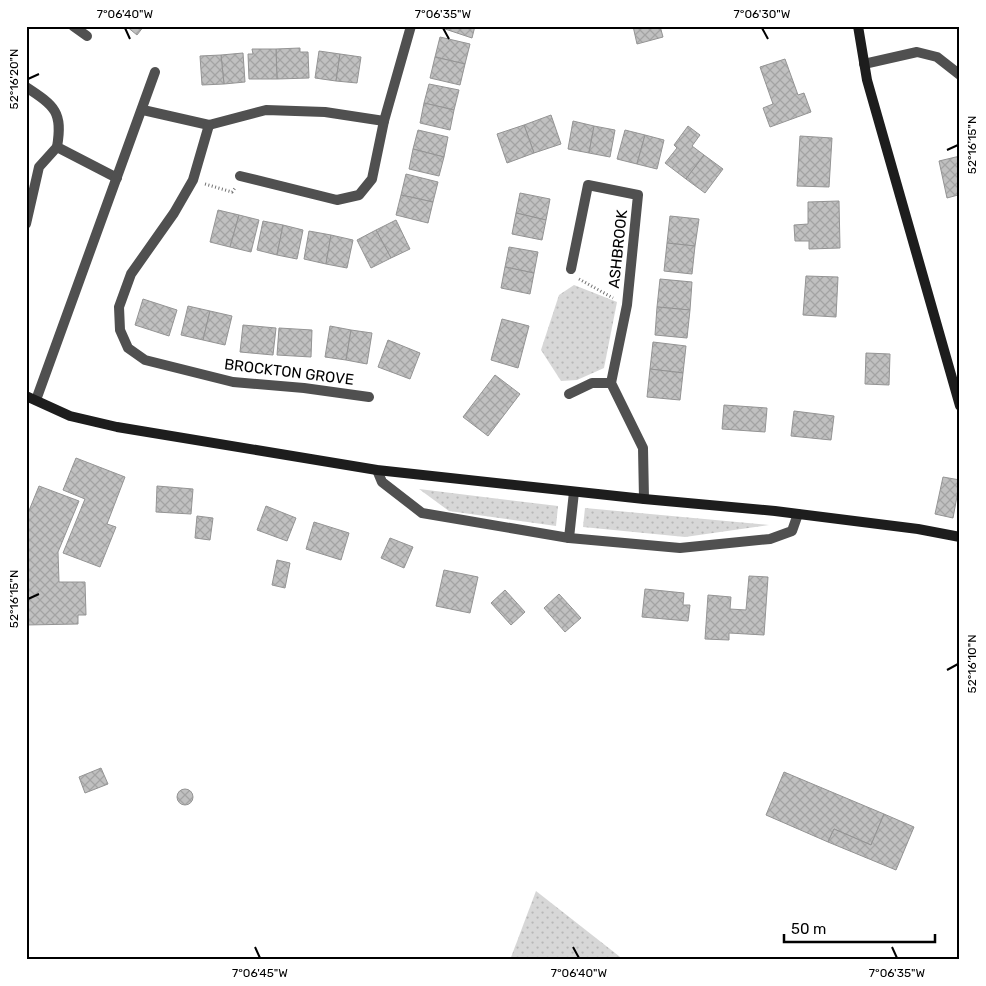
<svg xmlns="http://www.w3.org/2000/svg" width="986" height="986" font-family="Rubik,sans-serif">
<defs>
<pattern id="grass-dots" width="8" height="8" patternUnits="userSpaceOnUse" patternTransform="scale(1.25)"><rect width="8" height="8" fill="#d7d7d7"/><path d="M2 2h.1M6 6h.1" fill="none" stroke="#b7b7b7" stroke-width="1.8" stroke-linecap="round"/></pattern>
<pattern id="building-cross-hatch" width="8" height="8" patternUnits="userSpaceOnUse" patternTransform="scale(1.25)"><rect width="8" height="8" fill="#c0c0c0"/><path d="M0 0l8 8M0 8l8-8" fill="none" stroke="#a3a3a3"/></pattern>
</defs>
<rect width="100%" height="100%" fill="#fff"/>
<g fill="url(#grass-dots)">
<polygon points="574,285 617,302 604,368 577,380 561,381 541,350 559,295"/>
<polygon points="419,489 558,506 556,526 449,511"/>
<polygon points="585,508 769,525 685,537 583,527"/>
<polygon points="536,891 624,960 510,960"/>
</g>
<g fill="url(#building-cross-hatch)" stroke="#949494">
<polygon points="126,26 144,26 137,35"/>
<polygon points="442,26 475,26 472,38 442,28"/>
<polygon points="633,26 660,26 663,37 637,44"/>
<polygon points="440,37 470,44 465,64 435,57"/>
<polygon points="300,48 300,52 308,52 309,78 277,79 276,49"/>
<polygon points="252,49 276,49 277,79 249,79 248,54 253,54"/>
<polygon points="319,51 340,54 336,81 315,78"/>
<polygon points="243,53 245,82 224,84 221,55"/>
<polygon points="340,54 361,57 357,83 336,81"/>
<polygon points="221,55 224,84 202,85 200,56"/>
<polygon points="435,57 465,64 460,85 430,78"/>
<polygon points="785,59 798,95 804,93 811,112 770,127 763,108 773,104 760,67"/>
<polygon points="429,84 459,90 454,110 424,103"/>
<polygon points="424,103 454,110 450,130 420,123"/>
<polygon points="551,115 561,144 534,153 524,125"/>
<polygon points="573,121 594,126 589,153 568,149"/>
<polygon points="524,125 534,153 507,163 497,134"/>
<polygon points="594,126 615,130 610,157 589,153"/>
<polygon points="688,126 700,135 692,146 704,155 686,179 665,163 677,148 674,145"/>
<polygon points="418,130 448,137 444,157 413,149"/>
<polygon points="625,130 645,135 637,164 617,159"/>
<polygon points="645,135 664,140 657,169 637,164"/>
<polygon points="800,136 832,138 829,187 797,186"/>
<polygon points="413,149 444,157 439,176 409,169"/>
<polygon points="704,155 723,169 705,193 686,179"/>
<polygon points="960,156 960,203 958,195 947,198 939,161"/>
<polygon points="406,174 438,182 433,202 401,195"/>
<polygon points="520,193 550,199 546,220 516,213"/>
<polygon points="401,195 433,202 428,223 396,215"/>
<polygon points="839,201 840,248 809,249 809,241 795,241 794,225 808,224 808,202"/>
<polygon points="218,210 239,215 230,247 210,242"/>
<polygon points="516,213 546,220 542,240 512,234"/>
<polygon points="239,215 259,220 251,252 230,247"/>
<polygon points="670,216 699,219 695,246 667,243"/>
<polygon points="396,220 410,249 391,258 376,230"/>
<polygon points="263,221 283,225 277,255 257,250"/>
<polygon points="283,225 303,230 297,259 277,255"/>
<polygon points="376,230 391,258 371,268 357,240"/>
<polygon points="309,231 331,235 326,264 304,259"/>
<polygon points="331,235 353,240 347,268 326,264"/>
<polygon points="667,243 695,246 692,274 664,271"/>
<polygon points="509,247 538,252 534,273 505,267"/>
<polygon points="505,267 534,273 530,294 501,288"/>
<polygon points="806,276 838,277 836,317 803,315"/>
<polygon points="660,279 692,282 690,310 657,307"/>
<polygon points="143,299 177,310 169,336 135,325"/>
<polygon points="188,306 210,311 203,340 181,335"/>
<polygon points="657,307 690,310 687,338 655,335"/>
<polygon points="210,311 232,316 225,345 203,340"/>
<polygon points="502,319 529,326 518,368 491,360"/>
<polygon points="243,325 276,328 273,355 240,352"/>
<polygon points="330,326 351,330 346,360 325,357"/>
<polygon points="279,328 312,330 311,357 277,355"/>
<polygon points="351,330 372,333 367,364 346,360"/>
<polygon points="388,340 420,353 410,379 378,367"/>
<polygon points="653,342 686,346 683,373 650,369"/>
<polygon points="866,353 890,354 889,385 865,384"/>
<polygon points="650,369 683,373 680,400 647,397"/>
<polygon points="495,375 520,394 488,436 463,417"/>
<polygon points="724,405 767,408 765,432 722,429"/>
<polygon points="794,411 834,416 831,440 791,436"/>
<polygon points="76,458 125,477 107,524 116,527 100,567 63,553 85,499 63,490"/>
<polygon points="943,477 960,480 953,518 935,514"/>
<polygon points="39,486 79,501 58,552 59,582 85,582 86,615 78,615 78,624 26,625 26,518"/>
<polygon points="157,486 193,489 191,514 156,512"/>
<polygon points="266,506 296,518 287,541 257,530"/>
<polygon points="197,516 213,518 210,540 195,538"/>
<polygon points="314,522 349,533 341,560 306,549"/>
<polygon points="390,538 413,547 404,568 381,558"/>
<polygon points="277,560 290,563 285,588 272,585"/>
<polygon points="444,570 478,577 470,613 436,606"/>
<polygon points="749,576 768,577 764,635 729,633 729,640 705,639 708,595 731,597 730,609 746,610"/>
<polygon points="645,589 684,593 683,605 690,605 688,621 642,617"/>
<polygon points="505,590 525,612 511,625 491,603"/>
<polygon points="559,594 581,618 565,632 544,608"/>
<polygon points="101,768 108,784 85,793 79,777"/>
<polygon points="784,772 884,814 871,845 834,829 828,842 766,815"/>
<circle cx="185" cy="797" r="8"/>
<polygon points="884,814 914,827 896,870 828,842 834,829 871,845"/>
</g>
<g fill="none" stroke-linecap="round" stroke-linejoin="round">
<g stroke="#727272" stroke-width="3" stroke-dasharray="1 2.5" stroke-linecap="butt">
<polyline points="205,184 232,192 235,188"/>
<polyline points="579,279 613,298"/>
</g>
<g stroke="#505050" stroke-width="10">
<polyline points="73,26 87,36"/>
<polyline points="864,64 917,52 937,57 960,75"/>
<path d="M 26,87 C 55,106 63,112 57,147 L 117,178"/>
<polyline points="143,110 209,125 266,110 325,112 384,121"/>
<polyline points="209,125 193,180 174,213 131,274 119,307 120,330 128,348 145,360 233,382 304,388 369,397"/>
<polyline points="240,176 337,200 359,195 372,179 384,121 411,26"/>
<polyline points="26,224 39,167 57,147"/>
<polyline points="571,269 588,185 638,195 627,305 611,383 643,448 644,499"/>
<polyline points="569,394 592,383 611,383"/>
<polyline points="36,400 155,72"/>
<polyline points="377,470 382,482 422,513 569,538 680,548 770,539 792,531 798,514"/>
<polyline points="569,538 574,492"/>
</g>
<g stroke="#1d1d1d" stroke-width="10">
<polyline points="858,26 867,80 960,406"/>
<polyline points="26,396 70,416 117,427 377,470 644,499 775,511 918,529 960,537"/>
</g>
</g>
<path fill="none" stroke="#000" stroke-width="2" d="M 125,28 L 130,39M 443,28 L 449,39M 762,28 L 768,39M 28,79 L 39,74M 947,150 L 958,145M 28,599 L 39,594M 947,670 L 958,664M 255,947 L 260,958M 573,947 L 579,958M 892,947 L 897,958"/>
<g text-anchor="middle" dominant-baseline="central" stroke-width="4" stroke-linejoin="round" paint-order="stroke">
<g font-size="15" fill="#000" stroke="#fff">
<text transform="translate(618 249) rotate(-84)">ASHBROOK</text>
<text transform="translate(289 372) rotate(7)">BROCKTON GROVE</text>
</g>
</g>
<rect width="986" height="986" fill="none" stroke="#ffffff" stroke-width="55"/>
<path d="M784 934v8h151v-8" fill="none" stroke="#000000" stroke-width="2.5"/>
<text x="791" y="934" font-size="15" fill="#000000" stroke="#ffffff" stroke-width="4" paint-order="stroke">50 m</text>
<rect x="28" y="28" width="930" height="930" fill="none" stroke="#000" stroke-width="2"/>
<g font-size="12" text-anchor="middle" fill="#000">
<text x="125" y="18">7°06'40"W</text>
<text x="443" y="18">7°06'35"W</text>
<text x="762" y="18">7°06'30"W</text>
<text transform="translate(14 79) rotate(-90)" y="4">52°16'20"N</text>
<text transform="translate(972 145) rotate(-90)" y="4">52°16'15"N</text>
<text transform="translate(14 599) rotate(-90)" y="4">52°16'15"N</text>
<text transform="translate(972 664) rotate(-90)" y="4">52°16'10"N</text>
<text x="260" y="977">7°06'45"W</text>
<text x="579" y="977">7°06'40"W</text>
<text x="897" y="977">7°06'35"W</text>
</g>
</svg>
